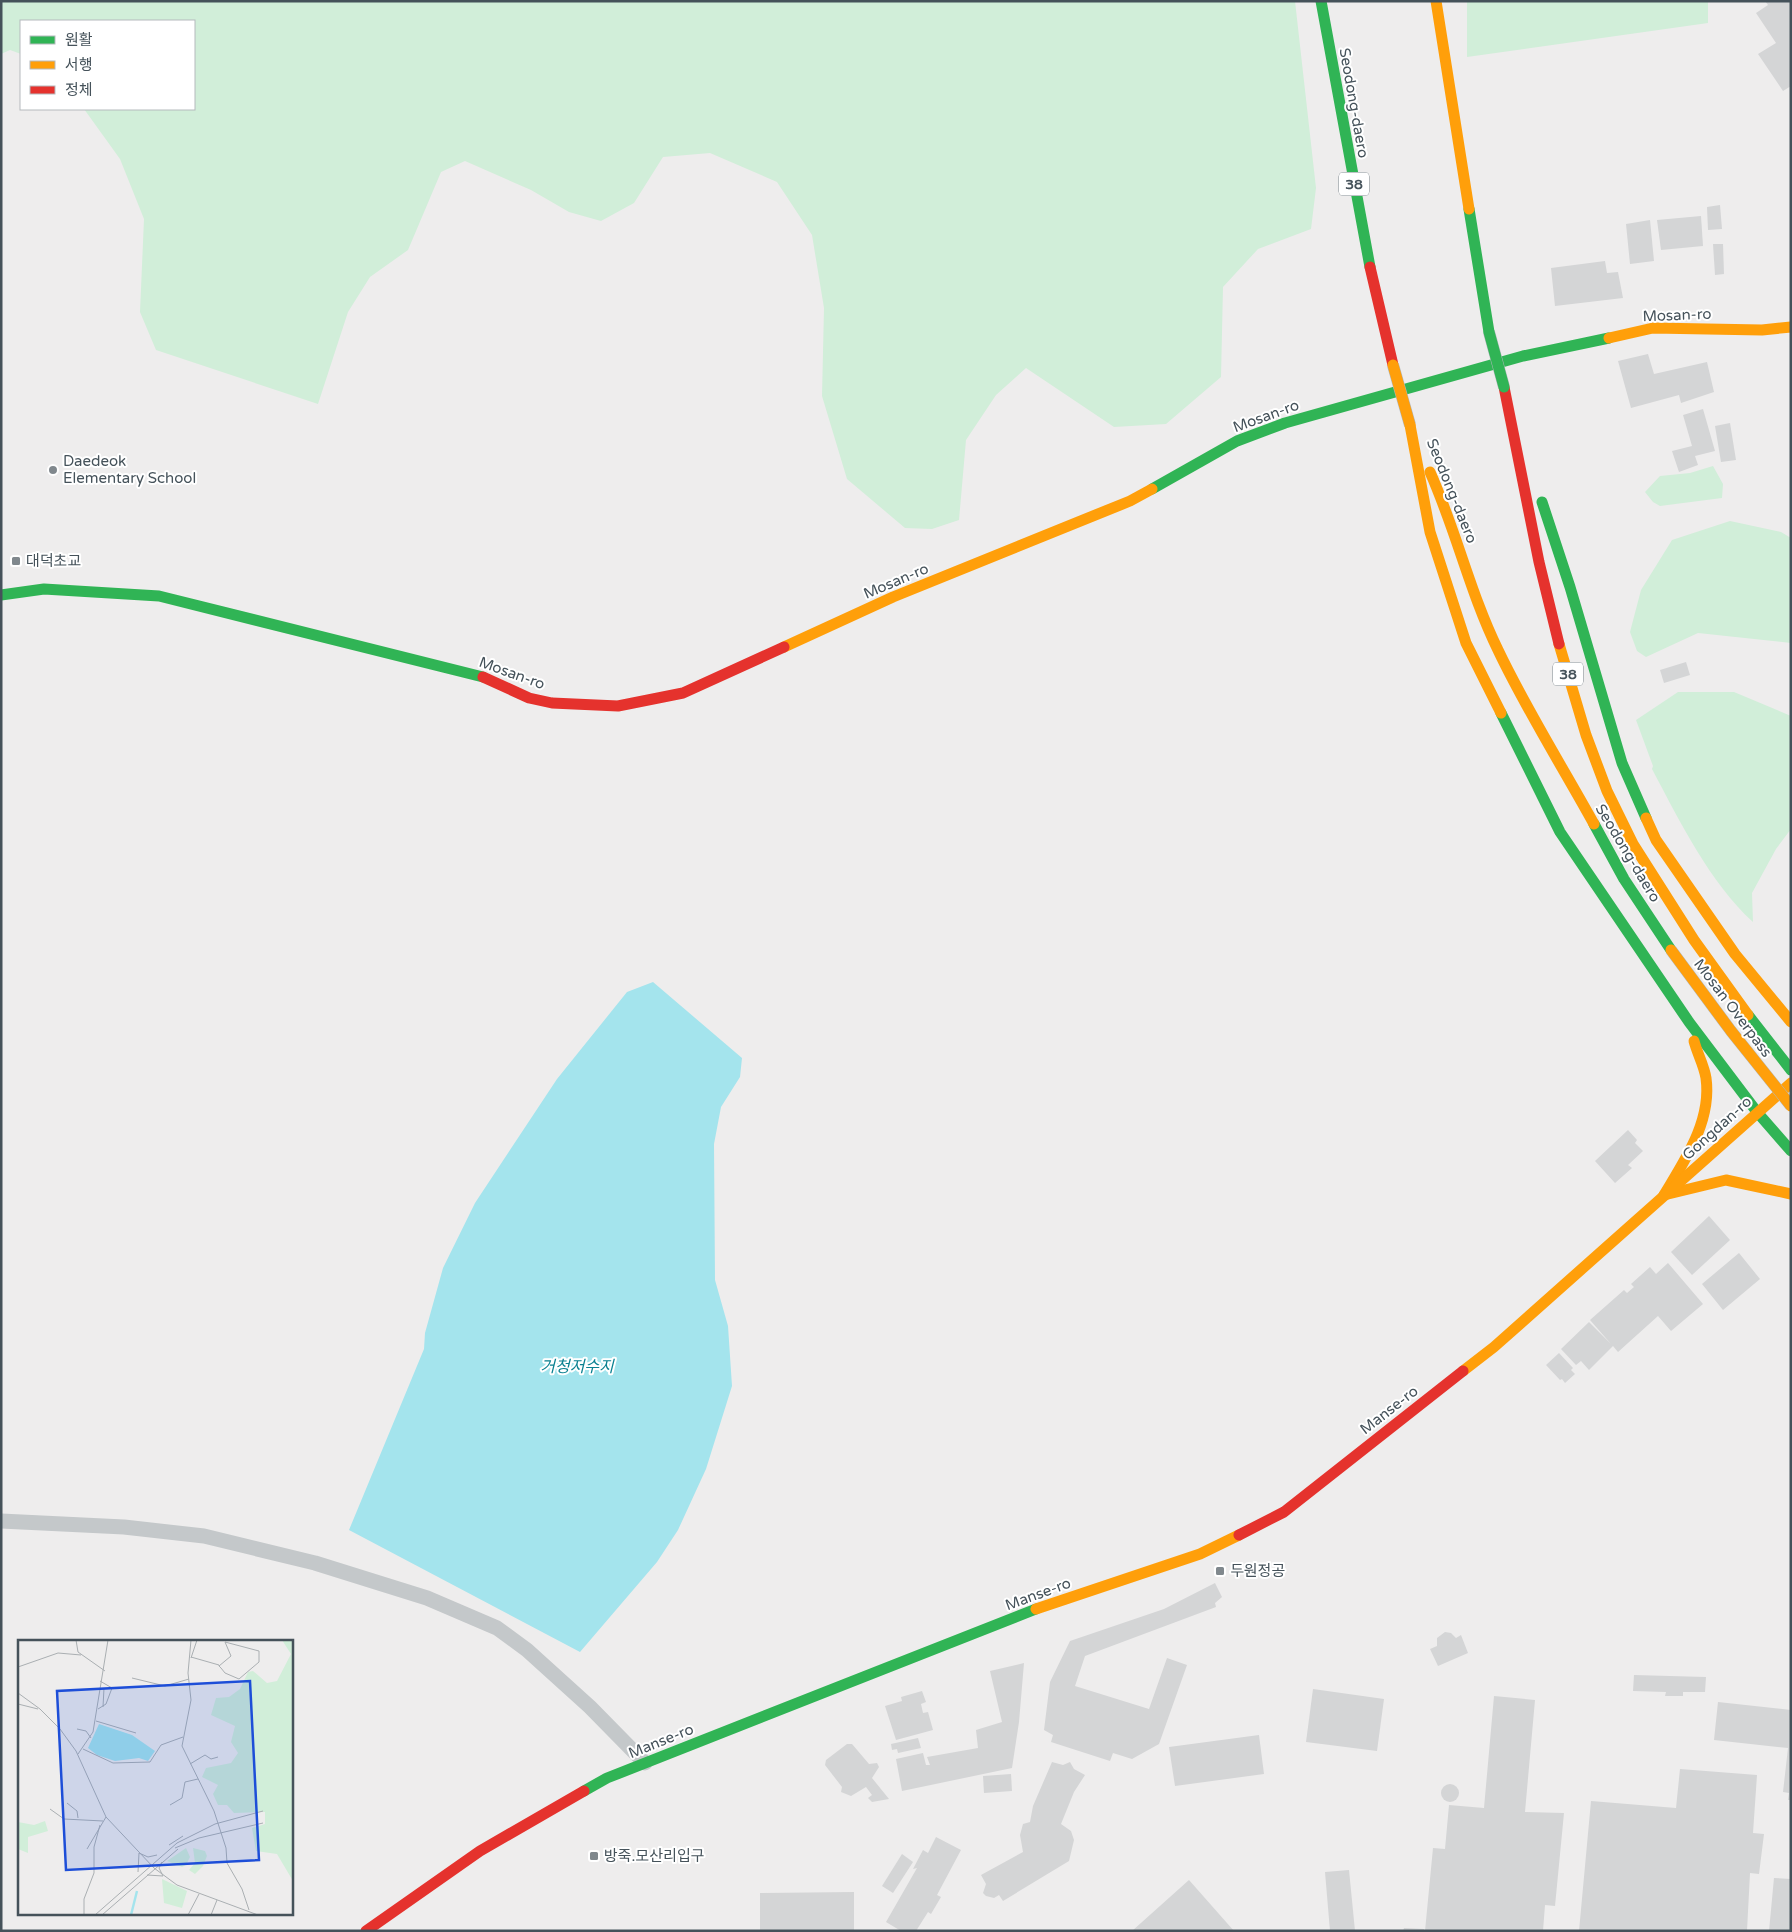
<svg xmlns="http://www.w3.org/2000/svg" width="1792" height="1932" font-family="'Varela Round','Noto Sans KR',sans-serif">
<rect width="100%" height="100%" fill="#eeeded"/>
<g fill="#d1eed9">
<polygon points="1,1 1295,1 1316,188 1311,229 1258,249 1223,287 1221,377 1166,424 1114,427 1026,368 996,395 966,440 959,520 932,529 905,528 847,479 822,396 824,308 812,235 777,182 710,153 663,157 634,203 601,221 569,212 531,190 465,161 441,172 408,250 370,277 348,312 318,404 156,350 140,312 144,219 120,159 84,109 194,109 194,21 21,21 21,54 10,50 1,54"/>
<polygon points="1467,1 1708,1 1708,23 1467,57"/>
<polygon points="1713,466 1723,484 1722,498 1660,506 1653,502 1645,492 1660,476 1690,473"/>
<polygon points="1730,521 1781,532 1791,538 1791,643 1698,633 1646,657 1637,651 1630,632 1641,590 1672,540"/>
<path d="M 1678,692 L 1734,692 L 1791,716 L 1791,829 L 1776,849 L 1752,893 L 1753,922 C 1710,883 1679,820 1652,769 L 1653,766 L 1636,720 Z"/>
</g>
<polygon fill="#a4e4ed" points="653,982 742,1058 740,1077 721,1107 714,1144 715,1280 728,1326 732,1386 706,1469 678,1530 657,1562 580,1652 349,1530 424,1349 425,1333 443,1268 475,1203 557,1079 627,992"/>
<g fill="#d4d5d6">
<polygon points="1765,1 1791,1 1791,86 1783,91 1758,54 1776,43 1756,13 1768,5"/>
<polygon points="1720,205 1722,229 1708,230 1707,207"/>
<polygon points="1701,216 1703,246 1661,250 1657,220"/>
<polygon points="1650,220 1654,261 1630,264 1626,224"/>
<polygon points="1713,244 1723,244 1724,274 1715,275"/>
<polygon points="1605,261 1607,273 1618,272 1623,298 1555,306 1551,268"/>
<polygon points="1648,354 1654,374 1707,362 1714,392 1681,403 1679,395 1631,408 1618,361"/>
<polygon points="1703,409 1715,451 1695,456 1698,465 1679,472 1672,451 1692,446 1683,415"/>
<polygon points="1730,423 1736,460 1721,462 1715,426"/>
<polygon points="1686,662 1690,675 1664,683 1660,670"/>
<polygon points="1628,1130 1637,1140 1635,1143 1643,1151 1628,1165 1632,1168 1615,1183 1595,1161"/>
<polygon points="1709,1216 1730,1240 1692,1275 1671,1252"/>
<polygon points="1739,1253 1760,1279 1723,1310 1702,1284"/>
<polygon points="1668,1263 1703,1304 1671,1331 1658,1316 1618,1352 1613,1346 1589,1370 1581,1361 1576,1365 1561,1349 1589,1322 1611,1344 1590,1320 1624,1290 1627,1293 1634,1287 1631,1284 1650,1267 1656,1274"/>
<polygon points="1559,1353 1573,1368 1571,1370 1575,1374 1565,1383 1562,1379 1560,1380 1546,1365"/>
<polygon points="1215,1583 1222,1597 1215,1603 1216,1607 1085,1656 1075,1686 1149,1709 1167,1658 1187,1665 1159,1744 1132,1759 1113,1753 1110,1761 1051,1742 1053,1735 1044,1730 1050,1682 1070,1641 1164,1609"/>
<polygon points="1445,1632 1451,1633 1456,1638 1461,1635 1468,1653 1438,1666 1430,1649 1437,1646 1437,1638"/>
<polygon points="1024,1663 1019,1722 1012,1768 902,1791 896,1759 923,1753 926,1765 930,1765 927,1757 978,1748 976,1730 1002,1722 990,1671"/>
<polygon points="1634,1675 1706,1677 1705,1692 1683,1692 1683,1696 1665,1696 1666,1692 1633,1691"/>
<polygon points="1313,1689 1384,1699 1377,1751 1306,1742"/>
<polygon points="922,1691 926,1702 921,1704 923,1713 928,1712 933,1730 896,1740 885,1706 902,1701 901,1697"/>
<polygon points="1494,1696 1535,1700 1525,1812 1564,1813 1555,1906 1545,1905 1543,1931 1425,1931 1433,1848 1445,1849 1449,1805 1484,1808"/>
<polygon points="1718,1702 1791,1710 1791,1800 1788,1800 1789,1793 1783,1792 1788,1748 1714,1740"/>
<polygon points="1259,1735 1264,1774 1175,1786 1169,1747"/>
<polygon points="918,1738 921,1748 898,1753 897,1749 892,1750 891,1744"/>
<polygon points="847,1744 852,1744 869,1764 877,1763 879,1767 872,1778 889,1799 872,1802 868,1798 872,1795 866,1787 851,1796 841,1792 842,1787 825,1765 826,1760"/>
<polygon points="1052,1762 1063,1765 1070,1762 1074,1769 1085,1775 1074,1792 1061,1824 1071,1831 1074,1840 1069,1861 1003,1901 999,1895 994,1898 986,1896 983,1893 986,1884 981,1875 1023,1852 1020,1835 1023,1824 1030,1822 1033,1806"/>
<polygon points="1680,1769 1757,1775 1753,1833 1764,1834 1759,1874 1750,1873 1747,1931 1579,1931 1591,1801 1676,1808"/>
<polygon points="1011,1774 1012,1791 984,1793 983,1776"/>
<circle cx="1450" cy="1793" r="9"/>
<polygon points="936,1837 961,1850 937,1895 941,1897 931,1914 928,1912 916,1931 901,1931 886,1922 917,1868 913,1869 923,1850 928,1853"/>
<polygon points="902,1854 913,1862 893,1893 882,1886"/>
<polygon points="1349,1870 1355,1931 1330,1931 1325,1872"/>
<polygon points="1774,1878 1791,1879 1791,1931 1769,1931"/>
<polygon points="1189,1880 1234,1931 1132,1931"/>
<polygon points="854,1892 854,1931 760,1931 760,1893"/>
<polygon points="1404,1928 1424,1929 1424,1931 1403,1931"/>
</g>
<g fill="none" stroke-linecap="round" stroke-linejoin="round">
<polyline stroke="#c4c8ca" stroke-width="15" points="1,1521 124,1527 204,1536 315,1563 427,1598 497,1628 527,1650 590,1707 645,1763"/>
<g stroke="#30b455" stroke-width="11">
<polyline points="1321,1 1370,267"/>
<polyline points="1469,209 1489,332"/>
<polyline points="1152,489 1237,441 1285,423 1523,356 1609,338"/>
<polyline points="1542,502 1570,587 1622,763 1646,818"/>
<polyline points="1,595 44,589 159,596 483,677"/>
<polyline points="1501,713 1560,832 1689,1022 1757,1112 1791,1151"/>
<polyline points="1594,824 1624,879 1671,950"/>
<polyline points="1748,1015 1791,1070"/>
<polyline points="584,1791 607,1778 1036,1609"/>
</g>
<g stroke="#ff9f0a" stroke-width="11">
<polyline points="1436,1 1469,209"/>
<polyline points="1609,338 1653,328 1762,330 1791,327"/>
<polyline points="1410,425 1430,532 1466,643 1501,713"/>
<path d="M 1430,472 C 1456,530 1470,593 1498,650 C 1526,709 1562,766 1594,824"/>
<polyline points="1559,644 1586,735 1607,791 1633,844 1694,940 1748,1015"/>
<polyline points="784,647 893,597 1130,501 1152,489"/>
<polyline points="1646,818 1656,840 1735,954 1791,1022"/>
<path d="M 1664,1195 C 1685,1160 1712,1121 1706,1078 C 1704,1065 1697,1053 1694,1041"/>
<polyline points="1664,1195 1726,1180 1791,1194"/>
<polyline points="1463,1371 1494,1347 1791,1083"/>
<polyline points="1036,1609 1200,1554 1239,1535"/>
</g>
<g stroke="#e5322d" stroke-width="11">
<polyline points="1370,267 1393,365"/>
<polyline points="1504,387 1539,562 1559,644"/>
<polyline points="483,677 529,698 552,703 618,706 683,693 784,647"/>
<polyline points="1239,1535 1284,1512 1463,1371"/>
<polyline points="366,1931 480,1851 584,1791"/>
</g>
<g stroke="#b2b8bd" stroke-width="12" stroke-linecap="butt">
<polyline id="fast-bridge" points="1489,332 1504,387"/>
</g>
<g stroke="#b2b8bd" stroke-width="12" stroke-linecap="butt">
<g id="slow-bridge">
<polyline points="1393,365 1410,425"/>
<polyline points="1671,950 1731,1031 1791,1106"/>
</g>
</g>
<use href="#fast-bridge" stroke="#30b455" stroke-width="11"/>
<use href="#slow-bridge" stroke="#ff9f0a" stroke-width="11"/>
</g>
<g fill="#80888d" stroke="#fff" stroke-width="2">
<circle cx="53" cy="470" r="5"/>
<rect x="11" y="556" width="10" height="10" rx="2.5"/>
<rect x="1215" y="1566" width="10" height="10" rx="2.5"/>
<rect x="589" y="1851" width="10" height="10" rx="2.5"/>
</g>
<g text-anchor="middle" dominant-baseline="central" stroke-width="4" stroke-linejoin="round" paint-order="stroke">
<g fill="#fff" stroke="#7d868c" stroke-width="1">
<rect x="1339" y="172.5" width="30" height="23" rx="4"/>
<rect x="1553" y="662.5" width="30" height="23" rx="4"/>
</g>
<g font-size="14" font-weight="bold" fill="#45525a">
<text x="1354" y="184">38</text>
<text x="1568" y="674">38</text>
</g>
<g font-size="15" fill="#45525a" stroke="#fff">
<text transform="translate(1354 103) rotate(80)">Seodong-daero</text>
<text transform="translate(1677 315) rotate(-2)">Mosan-ro</text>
<text transform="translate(1266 416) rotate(-20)">Mosan-ro</text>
<text transform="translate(1452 491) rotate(68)">Seodong-daero</text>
<text transform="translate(896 581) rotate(-23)">Mosan-ro</text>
<text transform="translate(512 673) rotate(20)">Mosan-ro</text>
<text transform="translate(1628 853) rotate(59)">Seodong-daero</text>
<text transform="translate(1733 1008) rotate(53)">Mosan Overpass</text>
<text transform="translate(1717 1128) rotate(-42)">Gongdan-ro</text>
<text transform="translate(1389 1410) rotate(-38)">Manse-ro</text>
<text transform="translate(1038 1594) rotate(-20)">Manse-ro</text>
<text transform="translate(661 1741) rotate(-22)">Manse-ro</text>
</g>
<g font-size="15" fill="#45525a" stroke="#fff" text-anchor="start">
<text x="63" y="461">Daedeok<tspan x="63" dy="17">Elementary School</tspan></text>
<text x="26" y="561">대덕초교</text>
<text x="1230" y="1571">두원정공</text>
<text x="604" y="1856">방죽.모산리입구</text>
</g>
<g font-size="16" font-style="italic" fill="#0b8191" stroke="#fff">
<text x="577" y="1367">거청저수지</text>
</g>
</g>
<g transform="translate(18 1640)">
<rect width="275" height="275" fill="#eeeded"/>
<path d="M 264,0 L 275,0 L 275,241 L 259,214 L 238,211 L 234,188 L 247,184 L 247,172 L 216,173 L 209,165 L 200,165 L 195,154 L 200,145 L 184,137 L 188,128 L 213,123 L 220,113 L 213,102 L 217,86 L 193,75 L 198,58 L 211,57 L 222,49 L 230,32 L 235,31 L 249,43 L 259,41 L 273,14 ZM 27,181 L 30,191 L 10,197 L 10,213 L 0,209 L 0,182 L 16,185 ZM 168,208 L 172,217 L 168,225 L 164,227 L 149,221 ZM 175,208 L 187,211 L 189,216 L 185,226 L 177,234 L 171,230 L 177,223 ZM 144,239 L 169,251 L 164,268 L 146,263 Z" fill="#d1eed9"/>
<path d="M 81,84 L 114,95 L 137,111 L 130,121 L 121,118 L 97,121 L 79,115 L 70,108 Z" fill="#a4e4ed"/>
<path fill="none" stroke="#a4e4ed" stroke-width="2.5" d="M 113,275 L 119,251"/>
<path fill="none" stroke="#aaafb2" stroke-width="1" d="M 58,0 L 60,12 L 87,31M 173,0 L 170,33 L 173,60 L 164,106 L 196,171 L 208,208 L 209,223 L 224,249 L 231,270M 183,0 L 209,0M 173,17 L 201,25 L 201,26 L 203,28 L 207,33 L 221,39 L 241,22 L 241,11 L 207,2 L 213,16 L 201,26M 173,18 L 179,0M 0,27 L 40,13 L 63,15M 114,38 L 147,46 L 171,39M 0,53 L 22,69 L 42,89 L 58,111 L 88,177 L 136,228 L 159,245 L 240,275M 0,64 L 20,69M 85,67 L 86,48M 80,69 L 88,64 L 94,48 L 82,41M 78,81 L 118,93M 59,89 L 68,91 L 73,98M 65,109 L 95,123 L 132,122 L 143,105 L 165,97M 60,114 L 75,92 L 90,0M 172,124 L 187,115 L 193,119 L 200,117M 49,163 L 59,171 L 60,178M 152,165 L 164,158 L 167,142 L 180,139M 32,169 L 46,179 L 85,181M 151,205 L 165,196M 157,208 L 181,198 L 245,183M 69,209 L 88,177M 121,213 L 130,217 L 139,215M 144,222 L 141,228 L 145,236M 120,232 L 121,213M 129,235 L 145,236M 66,275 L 66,259 L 76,233 L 76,207 L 82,185M 77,275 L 159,203 L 197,184 L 245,171M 84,275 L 160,209M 170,275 L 181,254M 193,275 L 199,260"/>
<path fill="#1d4ed8" fill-opacity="0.15" stroke="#1d4ed8" stroke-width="2.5" d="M 232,41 L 241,220 L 48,230 L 39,51 Z"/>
<rect width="275" height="275" fill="none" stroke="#45525a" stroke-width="2.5"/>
</g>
<rect width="1792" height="1932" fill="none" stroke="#45525a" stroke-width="5"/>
<rect x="20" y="20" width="175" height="90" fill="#ffffff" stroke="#b5babd"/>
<rect x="30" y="36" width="25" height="8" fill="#30b455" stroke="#b5babd"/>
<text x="65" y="45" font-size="15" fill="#45525a">원활</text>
<rect x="30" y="61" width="25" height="8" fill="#ff9f0a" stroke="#b5babd"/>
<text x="65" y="70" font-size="15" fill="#45525a">서행</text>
<rect x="30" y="86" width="25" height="8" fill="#e5322d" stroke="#b5babd"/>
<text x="65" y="95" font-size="15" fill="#45525a">정체</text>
</svg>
